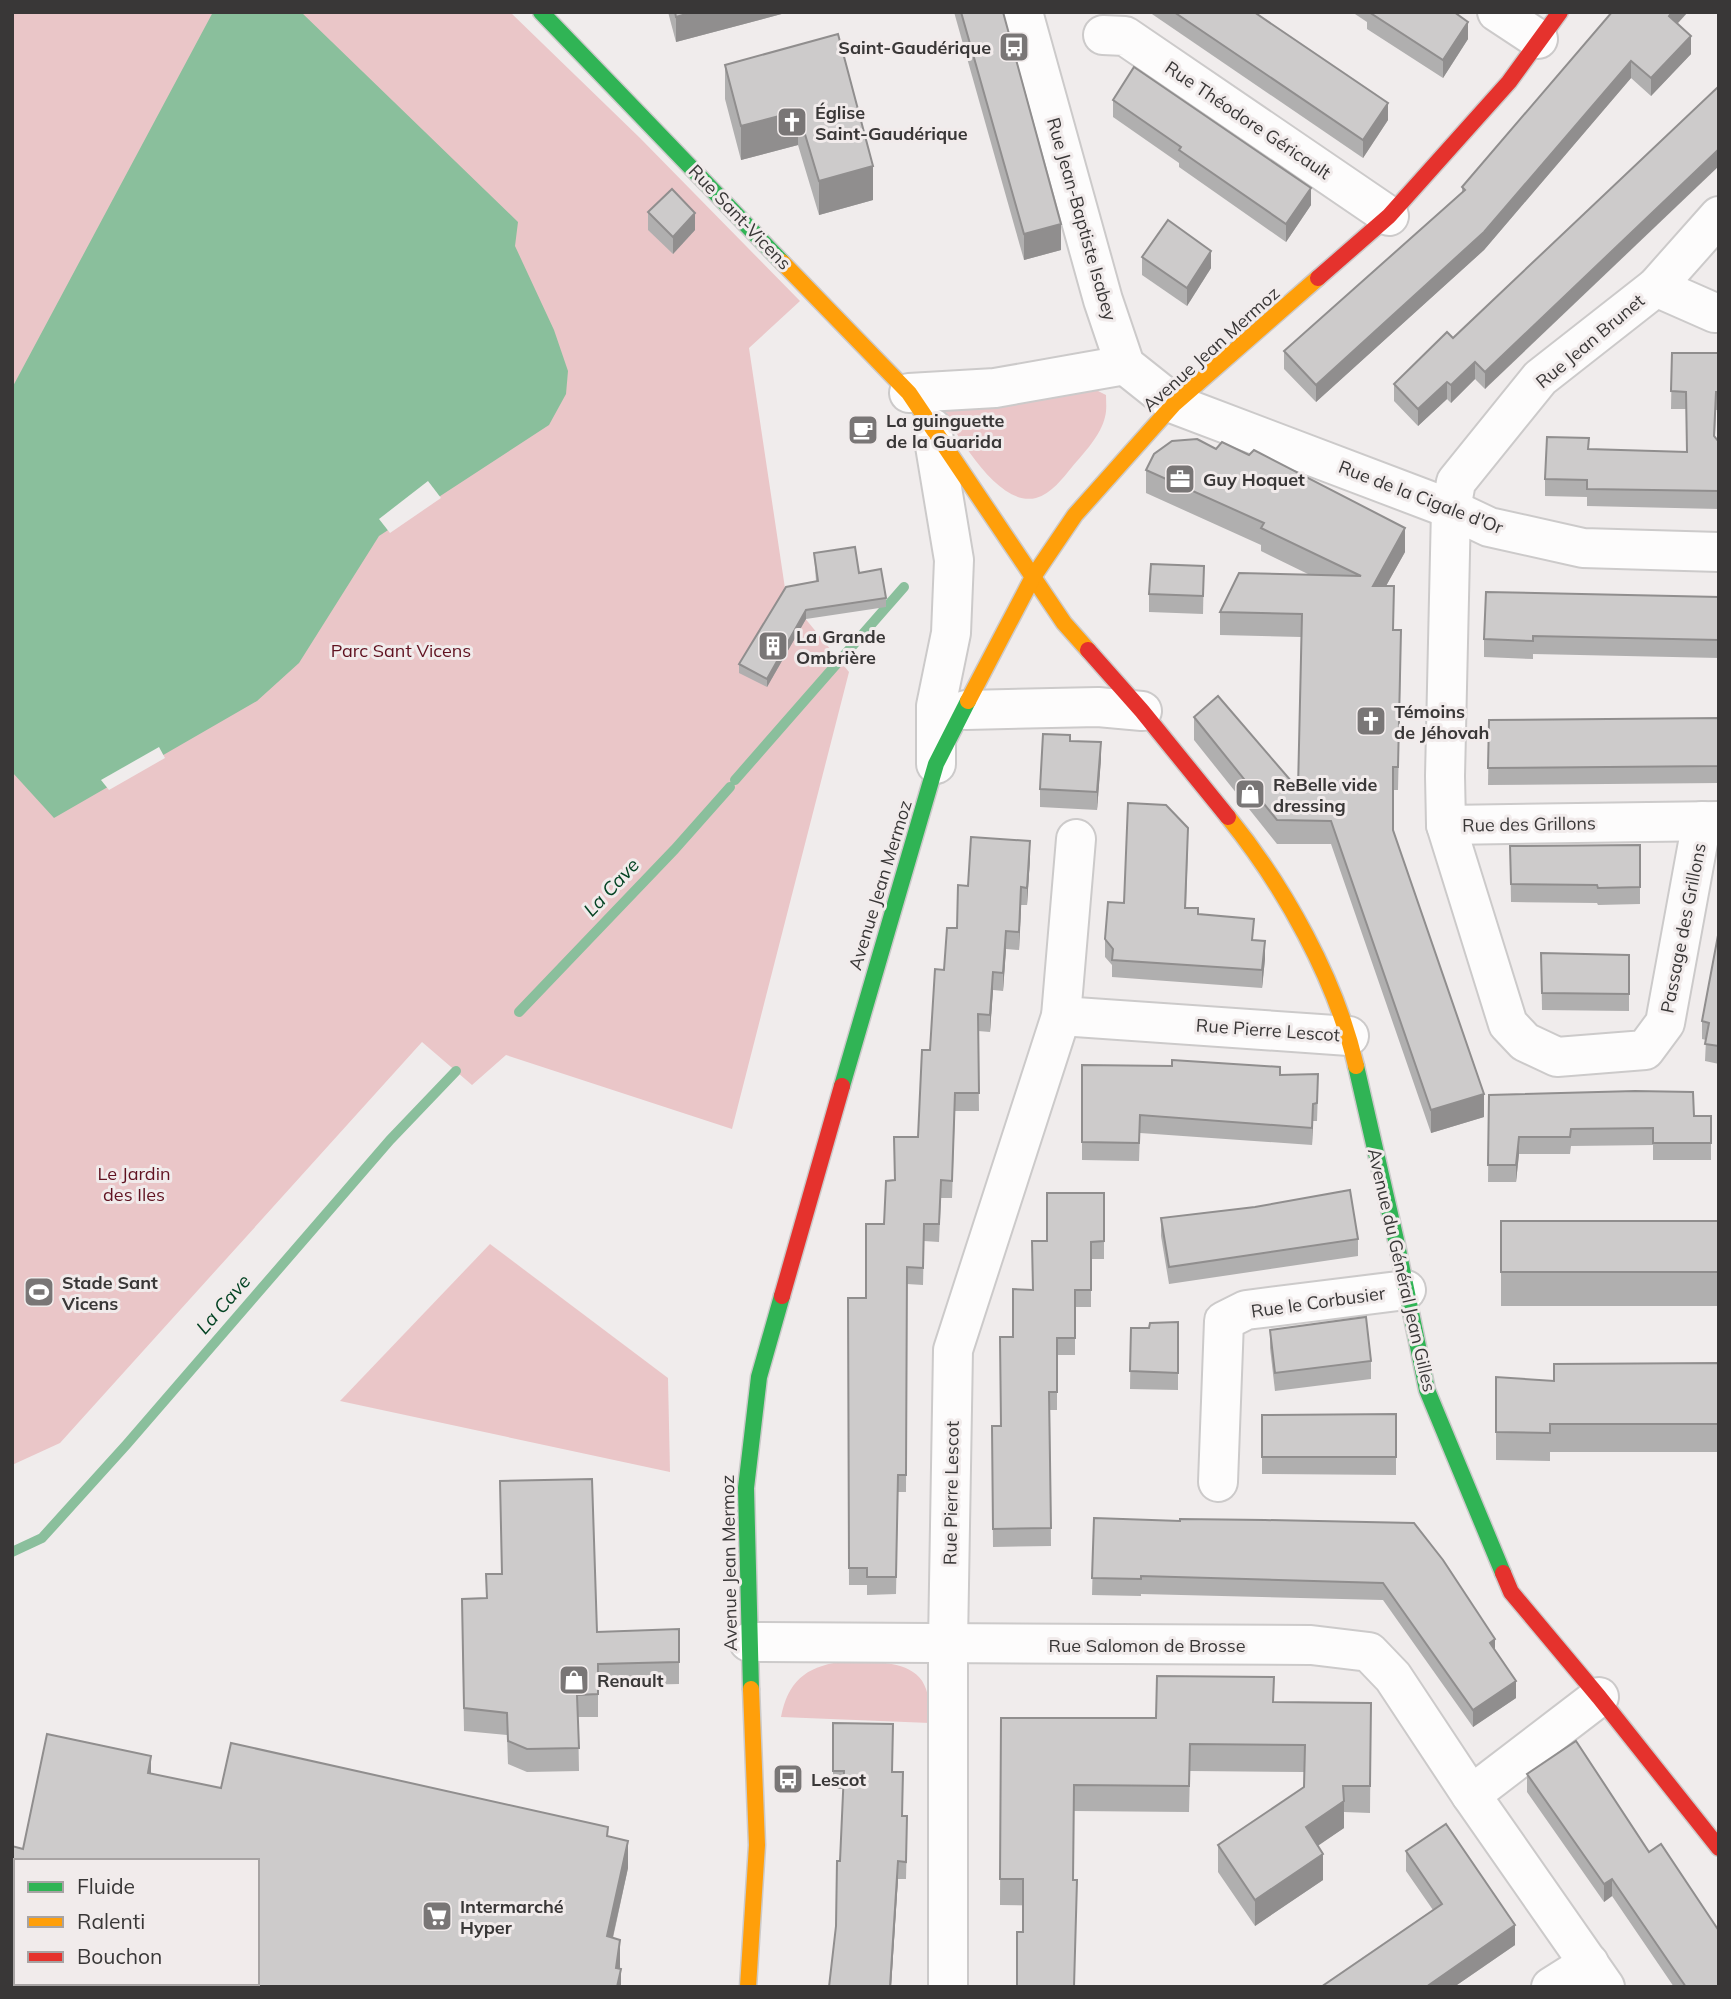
<svg xmlns="http://www.w3.org/2000/svg" width="1731" height="1999" font-family="Mulish,sans-serif">
<rect width="100%" height="100%" fill="#f0ecec"/>
<g fill="#eac6c8">
<polygon points="12,12 510,12 640,138 800,301 749,348 786,595 849,672 732,1129 506,1055 472,1085 422,1042 60,1443 12,1465"/>
<path d="M 1094,389 L 1106,395 C 1106,402 1107,410 1105,417 C 1101,435 1084,453 1072,467 C 1063,478 1051,494 1036,498 C 996,508 955,429 936,401 Z"/>
<polygon points="490,1244 668,1378 670,1472 340,1401"/>
<path d="M 840,1662 C 867,1662 916,1657 926,1689 C 930,1700 929,1712 930,1723 L 781,1717 C 788,1682 805,1667 840,1662 Z"/>
</g>
<polygon fill="#8abf9c" points="213,12 301,12 518,222 515,246 554,330 568,371 566,394 549,425 379,536 299,663 257,701 54,818 12,772 12,388"/>
<g fill="#f0ecec">
<polygon points="428,481 441,498 390,533 379,519"/>
<polygon points="159,747 165,758 109,790 101,780"/>
</g>
<g fill="none" stroke-linecap="round" stroke-linejoin="round">
<g stroke="#8abf9c" stroke-width="10">
<polyline points="735,780 904,587"/>
<polyline points="519,1012 675,849 730,787"/>
<polyline points="12,1552 42,1538 127,1444 390,1140 456,1071"/>
</g>
<g stroke="#cccaca" stroke-width="42">
<g id="street">
<polyline points="1023,12 1103,300 1125,365 1174,404 1451,509 1489,527 1583,548 1719,552"/>
<polyline points="1497,12 1538,39"/>
<polyline points="1103,35 1125,36 1389,216"/>
<polyline points="1719,216 1656,287 1540,378 1456,482 1451,509 1445,776 1446,825 1719,821"/>
<polyline points="1656,287 1715,313 1719,312"/>
<polyline points="909,393 995,388 1125,365"/>
<polyline points="932,428 954,560 951,633 936,706 936,764"/>
<polyline points="966,710 1098,707 1142,711"/>
<polyline points="1446,825 1508,1024 1525,1042 1557,1057 1645,1050 1665,1023 1702,821"/>
<polyline points="1061,1016 1349,1036"/>
<polyline points="1218,1482 1224,1321 1246,1310 1406,1290"/>
<polyline points="749,1642 1311,1645 1369,1652 1393,1677 1471,1795 1605,1987"/>
<polyline points="1471,1795 1599,1697"/>
<polyline points="948,1987 948,1643 953,1350 1061,1016 1076,839"/>
<polyline points="1551,1987 1589,1963"/>
</g>
</g>
<g stroke="#cccaca" stroke-width="19">
<g id="fast">
<polyline points="541,12 782,262"/>
<polyline points="1356,1066 1396,1240 1427,1390 1503,1573"/>
<polyline points="842,1086 936,764 968,701"/>
<polyline points="751,1689 746,1488 759,1377 782,1296"/>
</g>
</g>
<g stroke="#cccaca" stroke-width="19">
<g id="slow">
<polyline points="782,262 909,393 1064,623 1088,650"/>
<polyline points="968,701 1033,577 1075,515 1174,404 1318,278"/>
<path d="M 1228,817 C 1284,886 1336,979 1356,1066"/>
<polyline points="748,1987 757,1845 751,1689"/>
</g>
</g>
<g stroke="#cccaca" stroke-width="19">
<g id="jam">
<polyline points="1318,278 1389,216 1509,82 1560,12"/>
<polyline points="1088,650 1142,711 1228,817"/>
<polyline points="782,1296 842,1086"/>
<polyline points="1503,1573 1511,1592 1599,1697 1719,1848"/>
</g>
</g>
<use href="#street" stroke="#fdfcfc" stroke-width="38"/>
<use href="#fast" stroke="#30b455" stroke-width="16"/>
<use href="#slow" stroke="#ff9f0a" stroke-width="16"/>
<use href="#jam" stroke="#e5322d" stroke-width="16"/>
</g>
<g fill="#b0afaf">
<polygon points="668,12 789,12 676,42"/>
<polygon points="954,12 1003,12 1061,250 1024,260"/>
<polygon points="1149,12 1254,12 1388,120 1363,158"/>
<polygon points="1352,12 1454,12 1468,39 1443,78 1367,29 1367,22"/>
<polygon points="1678,24 1691,54 1651,96 1631,78 1484,250 1316,402 1284,369 1284,351 1462,192 1462,187"/>
<polygon points="838,34 873,200 819,215 798,145 741,160 725,99 725,65"/>
<polygon points="1719,86 1485,389 1475,379 1451,403 1447,399 1418,426 1394,401 1394,384 1453,338"/>
<polygon points="1113,100 1311,205 1286,242 1179,167 1179,163 1113,117"/>
<polygon points="648,212 695,230 673,254 648,230"/>
<polygon points="1142,257 1211,268 1187,306 1142,275"/>
<polygon points="1672,353 1719,353 1719,410 1716,410 1715,437 1719,442 1719,509 1587,506 1587,497 1545,496 1545,479 1589,449 1687,452 1686,409 1671,409"/>
<polygon points="1146,470 1405,552 1386,586 1394,630 1401,654 1398,790 1393,790 1393,830 1484,1117 1431,1133 1331,844 1277,844 1194,740 1194,717 1298,789 1301,637 1220,635 1220,612 1310,575 1261,551 1261,545 1146,493"/>
<polygon points="814,553 859,573 886,598 886,607 806,619 767,687 739,673 739,664 816,581"/>
<polygon points="1204,566 1203,614 1149,612 1149,594"/>
<polygon points="1719,597 1719,658 1533,654 1533,659 1484,657 1484,639"/>
<polygon points="1719,718 1719,783 1488,785 1489,720"/>
<polygon points="1070,741 1101,759 1097,810 1040,807 1040,789"/>
<polygon points="1188,845 1186,908 1254,940 1265,959 1262,988 1112,977 1112,965 1105,957 1105,939 1124,903"/>
<polygon points="1640,845 1640,904 1598,905 1597,903 1511,902 1510,846"/>
<polygon points="1030,858 1027,905 1021,905 1019,950 1006,949 1003,991 993,990 990,1032 978,1031 979,1111 955,1111 952,1198 941,1198 939,1242 924,1241 923,1285 907,1284 906,1492 898,1492 896,1594 867,1595 867,1585 849,1585 848,1298 866,1298 894,1180 918,1137 930,1050 944,970 957,928 968,886"/>
<polygon points="1719,930 1719,1064 1705,1061 1706,1040 1702,1039 1702,1021"/>
<polygon points="1541,953 1629,955 1629,1011 1542,1010"/>
<polygon points="1082,1065 1280,1075 1318,1092 1317,1121 1313,1121 1312,1145 1140,1133 1139,1161 1082,1160"/>
<polygon points="1489,1095 1694,1116 1711,1116 1711,1160 1653,1160 1653,1145 1571,1146 1570,1154 1519,1154 1516,1182 1488,1182"/>
<polygon points="1104,1193 1104,1259 1091,1259 1091,1307 1075,1307 1075,1355 1057,1355 1057,1410 1050,1410 1051,1546 993,1547 992,1426 1001,1426 1013,1337 1033,1290 1047,1241"/>
<polygon points="1161,1218 1358,1239 1358,1256 1169,1284 1161,1236"/>
<rect x="1501" y="1221" width="218" height="85"/>
<polygon points="1178,1322 1178,1390 1130,1389 1131,1328 1149,1328"/>
<polygon points="1270,1330 1371,1361 1371,1379 1275,1391 1270,1348"/>
<polygon points="1719,1363 1719,1452 1550,1452 1550,1461 1496,1460 1496,1377 1554,1381"/>
<polygon points="1396,1414 1396,1475 1262,1474 1262,1415"/>
<polygon points="500,1481 597,1632 679,1662 679,1684 598,1686 598,1717 578,1717 579,1771 527,1772 508,1764 507,1735 464,1731 462,1621 486,1598 486,1574 502,1574"/>
<polygon points="1094,1518 1180,1521 1414,1523 1495,1650 1516,1698 1473,1727 1383,1600 1141,1594 1141,1596 1092,1595"/>
<polygon points="1274,1702 1371,1703 1370,1813 1344,1812 1344,1828 1318,1845 1323,1880 1255,1926 1218,1872 1218,1845 1304,1787 1304,1772 1190,1771 1189,1812 1074,1811 1073,1880 1077,1906 1000,1905 1001,1718 1156,1718"/>
<polygon points="833,1723 893,1724 892,1772 907,1834 906,1879 898,1879 891,1987 829,1987 836,1926 844,1789 833,1789"/>
<polygon points="151,1774 221,1788 608,1836 628,1868 613,1938 620,1969 621,1987 111,1987 92,1983 257,1983 16,1861 23,1849"/>
<polygon points="1527,1774 1719,1987 1674,1987 1612,1896 1604,1902 1527,1792"/>
<polygon points="1406,1851 1515,1945 1454,1987 1321,1987 1433,1910 1406,1871"/>
</g>
<g fill="#908e8e">
<polygon points="693,12 789,12 676,42 676,17"/>
<polygon points="1672,12 1688,12 1669,33 1669,16"/>
<polygon points="1468,22 1468,39 1443,78 1443,60"/>
<polygon points="1691,36 1691,54 1651,96 1651,78"/>
<polygon points="1631,61 1631,78 1484,250 1316,402 1316,385"/>
<polygon points="1388,103 1388,120 1363,158 1363,140"/>
<polygon points="798,111 798,145 741,160 741,126"/>
<polygon points="1719,149 1719,166 1485,389 1485,372"/>
<polygon points="873,166 873,200 819,215 819,181"/>
<polygon points="1311,188 1311,205 1286,242 1286,224"/>
<polygon points="695,213 695,230 673,254 673,237"/>
<polygon points="1061,224 1061,250 1024,260 1024,234"/>
<polygon points="1211,251 1211,268 1187,306 1187,288"/>
<polygon points="1475,362 1475,379 1451,403 1451,385"/>
<polygon points="1447,382 1447,399 1418,426 1418,409"/>
<polygon points="1405,528 1405,552 1373,609 1373,586"/>
<polygon points="806,610 806,619 767,687 767,679"/>
<polygon points="1101,742 1101,759 1097,810 1097,792"/>
<polygon points="1030,841 1030,858 1027,905 1027,888"/>
<polygon points="1021,887 1021,905 1019,950 1019,932"/>
<polygon points="1006,931 1006,949 1003,991 1003,973"/>
<polygon points="1265,941 1265,959 1262,988 1262,970"/>
<polygon points="993,972 993,990 990,1032 990,1015"/>
<polygon points="1484,1094 1484,1117 1431,1133 1431,1110"/>
<polygon points="1313,1104 1313,1121 1312,1145 1312,1128"/>
<polygon points="1519,1137 1519,1154 1516,1182 1516,1165"/>
<polygon points="1495,1639 1495,1656 1490,1643"/>
<polygon points="1516,1681 1516,1698 1473,1727 1473,1710"/>
<polygon points="151,1756 151,1783 148,1773"/>
<polygon points="1344,1801 1344,1828 1306,1854 1306,1827"/>
<polygon points="628,1841 628,1868 607,1963 607,1936"/>
<polygon points="1323,1854 1323,1880 1255,1926 1255,1900"/>
<polygon points="898,1861 898,1879 891,1987 890,1987"/>
<polygon points="1612,1879 1612,1896 1604,1902 1604,1884"/>
<polygon points="1515,1925 1515,1945 1454,1987 1426,1987"/>
<polygon points="620,1940 620,1967 618,1981 621,1969 621,1987 616,1987 616,1968"/>
<polygon points="69,1983 75,1983 74,1987 69,1987"/>
</g>
<g fill="#cdcbcb" stroke="#908e8e" stroke-width="2">
<polygon points="675,12 693,12 676,17"/>
<polygon points="961,12 1003,12 1061,224 1024,234"/>
<polygon points="1174,12 1254,12 1388,103 1363,140"/>
<polygon points="1369,12 1454,12 1468,22 1443,60"/>
<polygon points="1612,12 1672,12 1669,16 1691,36 1651,78 1631,61 1484,232 1316,385 1284,351 1465,190 1462,187"/>
<polygon points="838,34 873,166 819,181 798,111 741,126 725,65"/>
<polygon points="1134,67 1311,188 1286,224 1179,150 1181,147 1113,100"/>
<polygon points="1719,86 1719,149 1485,372 1475,362 1451,385 1447,382 1418,409 1394,384 1447,332 1453,338"/>
<polygon points="672,189 695,213 673,237 648,212"/>
<polygon points="1168,220 1211,251 1187,288 1142,257"/>
<polygon points="1672,353 1719,353 1719,392 1716,392 1714,436 1719,442 1719,491 1587,489 1587,480 1545,479 1547,437 1589,438 1588,449 1687,452 1686,392 1671,391"/>
<polygon points="1197,439 1216,449 1222,442 1249,455 1254,450 1405,528 1373,586 1394,586 1393,630 1401,630 1398,767 1393,767 1393,830 1484,1094 1431,1110 1331,821 1277,820 1194,717 1218,696 1298,789 1302,614 1220,612 1239,573 1361,576 1261,528 1264,523 1146,470 1154,454 1172,441"/>
<polygon points="855,547 859,573 881,569 886,598 806,610 767,679 739,664 786,587 818,581 814,553"/>
<polygon points="1151,564 1204,566 1203,596 1149,594"/>
<polygon points="1486,592 1719,597 1719,640 1533,636 1533,641 1484,639"/>
<polygon points="1719,718 1719,766 1488,768 1489,720"/>
<polygon points="1043,734 1070,735 1070,741 1101,742 1097,792 1040,789"/>
<polygon points="1128,803 1166,805 1188,828 1185,908 1198,908 1198,914 1254,919 1252,940 1265,941 1262,970 1112,960 1113,949 1105,939 1108,902 1124,903"/>
<polygon points="971,837 1030,841 1027,888 1021,887 1019,932 1006,931 1003,973 993,972 990,1015 978,1014 979,1093 955,1093 952,1181 941,1180 939,1224 924,1224 923,1268 907,1267 906,1475 898,1475 896,1577 867,1577 867,1568 849,1568 848,1298 866,1298 866,1224 884,1224 886,1181 895,1180 894,1137 918,1137 922,1050 930,1050 935,969 944,970 947,928 957,928 958,885 968,886"/>
<polygon points="1640,845 1640,887 1598,888 1597,885 1511,884 1510,846"/>
<polygon points="1719,930 1719,1046 1705,1044 1709,1023 1702,1021"/>
<polygon points="1541,953 1629,955 1629,994 1542,993"/>
<polygon points="1172,1060 1280,1067 1280,1075 1318,1074 1317,1103 1313,1104 1312,1128 1140,1115 1139,1143 1082,1142 1082,1065 1172,1066"/>
<polygon points="1635,1091 1693,1092 1694,1116 1711,1116 1711,1143 1653,1143 1653,1128 1571,1129 1570,1137 1519,1137 1516,1165 1488,1165 1489,1095"/>
<polygon points="1350,1190 1358,1239 1169,1267 1161,1218 1255,1207"/>
<polygon points="1047,1193 1104,1193 1104,1241 1091,1242 1091,1290 1075,1290 1075,1338 1057,1338 1057,1392 1049,1392 1051,1528 993,1529 992,1426 1001,1426 1000,1337 1013,1337 1013,1289 1033,1290 1032,1241 1047,1241"/>
<rect x="1501" y="1221" width="218" height="51"/>
<polygon points="1366,1317 1371,1361 1275,1373 1270,1330"/>
<polygon points="1178,1322 1178,1373 1130,1371 1131,1328 1149,1328 1150,1323"/>
<polygon points="1719,1363 1719,1424 1550,1424 1550,1433 1496,1432 1496,1377 1554,1381 1554,1364"/>
<polygon points="1396,1414 1396,1457 1262,1457 1262,1415"/>
<polygon points="592,1479 597,1632 679,1629 679,1662 598,1664 598,1694 577,1695 579,1748 527,1749 508,1741 507,1713 464,1708 462,1599 487,1598 486,1574 502,1574 500,1481"/>
<polygon points="1094,1518 1180,1521 1180,1519 1265,1520 1414,1523 1443,1560 1495,1639 1490,1643 1516,1681 1473,1710 1383,1583 1141,1576 1141,1579 1092,1578"/>
<polygon points="1157,1676 1274,1677 1273,1702 1371,1703 1370,1786 1343,1786 1344,1801 1306,1827 1323,1854 1255,1900 1218,1845 1304,1787 1305,1745 1190,1744 1189,1786 1074,1785 1073,1880 1077,1880 1074,1987 1017,1987 1017,1932 1023,1932 1023,1879 1000,1879 1001,1718 1156,1718"/>
<polygon points="833,1723 893,1724 892,1772 903,1772 902,1816 907,1816 906,1862 898,1861 890,1987 829,1987 836,1926 837,1861 840,1861 844,1771 833,1771"/>
<polygon points="47,1734 151,1756 148,1773 221,1788 231,1743 608,1827 607,1836 628,1841 607,1936 620,1940 616,1968 621,1969 617,1987 198,1987 199,1983 257,1983 257,1861 16,1861 16,1983 69,1983 69,1987 12,1987 12,1846 23,1849"/>
<polygon points="1576,1741 1649,1852 1661,1844 1719,1931 1719,1987 1686,1987 1612,1879 1604,1884 1527,1774"/>
<polygon points="1446,1824 1515,1925 1426,1987 1321,1987 1442,1904 1406,1851"/>
</g>
<defs>
<g id="bus-square" transform="scale(1.575)"><rect x="-9" y="-9" width="18" height="18" rx="4" fill="#797676" stroke="#f1ebeb"/><path d="M-5-6H5V4H4V6H2V4H-2V6H-4V4H-5ZM-3.5-4V0h7V-4ZM-3.5 1.2v1.5H-2V1.2ZM2 1.2v1.5H3.5V1.2Z" fill="#fff"/></g>
<g id="church-square" transform="scale(1.575)"><rect x="-9" y="-9" width="18" height="18" rx="4" fill="#797676" stroke="#f1ebeb"/><path d="M-1.2-6h2.4v3.5h3.3v2.4h-3.3V6h-2.4V-.1h-3.3v-2.4h3.3Z" fill="#fff"/></g>
<g id="cafe-square" transform="scale(1.575)"><rect x="-9" y="-9" width="18" height="18" rx="4" fill="#797676" stroke="#f1ebeb"/><path d="M-5.5-4.5H6V0H3Q3 3.5 0 3.5H-2.5Q-5.5 3.5-5.5 0ZM3-3.2v2h1.7v-2ZM-6 4.5H4V6H-6Z" fill="#fff"/></g>
<g id="office-square" transform="scale(1.575)"><rect x="-9" y="-9" width="18" height="18" rx="4" fill="#797676" stroke="#f1ebeb"/><path d="M-6-3h4V-5.5h4V-3h4V5H-6ZM-1-4.5V-3h2v-1.5ZM-6 0V1H6V0Z" fill="#fff"/></g>
<g id="building-square" transform="scale(1.575)"><rect x="-9" y="-9" width="18" height="18" rx="4" fill="#797676" stroke="#f1ebeb"/><path d="M-4-6H4V6H1V3H-1V6H-4ZM-2.5-4.3h1.7v1.8h-1.7ZM.8-4.3h1.7v1.8H.8ZM-2.5-1h1.7V.8h-1.7ZM.8-1h1.7V.8H.8Z" fill="#fff"/></g>
<g id="shop-square" transform="scale(1.575)"><rect x="-9" y="-9" width="18" height="18" rx="4" fill="#797676" stroke="#f1ebeb"/><path d="M-5-2.5h2.3a2.7 3.5 0 0 1 5.4 0H5L5.5 6h-11ZM-1.5-2.5h3a1.5 2.3 0 0 0-3 0Z" fill="#fff"/></g>
<g id="stadium-square" transform="scale(1.575)"><rect x="-9" y="-9" width="18" height="18" rx="4" fill="#797676" stroke="#f1ebeb"/><path d="M0-5a6.5 5 0 1 0 0 10a6.5 5 0 1 0 0-10ZM-3.5-1.8h7v3.6h-7Z" fill="#fff"/></g>
<g id="supermarket-square" transform="scale(1.575)"><rect x="-9" y="-9" width="18" height="18" rx="4" fill="#797676" stroke="#f1ebeb"/><path d="M-6-5.5h2.5l.6 2H6L4.5 2H-2.5L-4.4-4H-6ZM-1.5 3.2a1.3 1.3 0 1 0 .1 0ZM3 3.2a1.3 1.3 0 1 0 .1 0Z" fill="#fff"/></g>
</defs>
<g fill-rule="evenodd">
<use href="#bus-square" x="1014" y="47"/>
<use href="#church-square" x="792" y="122"/>
<use href="#cafe-square" x="863" y="430"/>
<use href="#office-square" x="1180" y="479"/>
<use href="#building-square" x="773" y="646"/>
<use href="#church-square" x="1371" y="721"/>
<use href="#shop-square" x="1250" y="794"/>
<use href="#stadium-square" x="39" y="1292"/>
<use href="#shop-square" x="574" y="1680"/>
<use href="#bus-square" x="788" y="1779"/>
<use href="#supermarket-square" x="437" y="1916"/>
</g>
<g text-anchor="middle" dominant-baseline="central" stroke-width="6" stroke-linejoin="round" paint-order="stroke">
<g font-size="18" font-weight="bold" fill="#393737" stroke="#f1ebeb" text-anchor="start">
<text x="991" y="47" text-anchor="end">Saint-Gaudérique</text>
<text x="815" y="112">Église<tspan x="815" dy="21">Saint-Gaudérique</tspan></text>
<text x="886" y="420">La guinguette<tspan x="886" dy="21">de la Guarida</tspan></text>
<text x="1203" y="479">Guy Hoquet</text>
<text x="796" y="636">La Grande<tspan x="796" dy="21">Ombrière</tspan></text>
<text x="1394" y="711">Témoins<tspan x="1394" dy="21">de Jéhovah</tspan></text>
<text x="1273" y="784">ReBelle vide<tspan x="1273" dy="21">dressing</tspan></text>
<text x="62" y="1282">Stade Sant<tspan x="62" dy="21">Vicens</tspan></text>
<text x="597" y="1680">Renault</text>
<text x="811" y="1779">Lescot</text>
<text x="460" y="1906">Intermarché<tspan x="460" dy="21">Hyper</tspan></text>
</g>
<g font-size="18" fill="#393737" stroke="#f1ebeb">
<text transform="translate(1248 120) rotate(34)">Rue Théodore Géricault</text>
<text transform="translate(740 217) rotate(46)">Rue Sant-Vicens</text>
<text transform="translate(1082 219) rotate(74)">Rue Jean-Baptiste Isabey</text>
<text transform="translate(1590 341) rotate(-40)">Rue Jean Brunet</text>
<text transform="translate(1211 349) rotate(-42)">Avenue Jean Mermoz</text>
<text transform="translate(1421 497) rotate(21)">Rue de la Cigale d'Or</text>
<text transform="translate(1529 824) rotate(-1)">Rue des Grillons</text>
<text transform="translate(880 885) rotate(-73)">Avenue Jean Mermoz</text>
<text transform="translate(1683 928) rotate(-79)">Passage des Grillons</text>
<text transform="translate(1268 1030) rotate(4)">Rue Pierre Lescot</text>
<text transform="translate(1402 1270) rotate(77)">Avenue du Général Jean Gilles</text>
<text transform="translate(1318 1302) rotate(-8)">Rue le Corbusier</text>
<text transform="translate(951 1493) rotate(-89)">Rue Pierre Lescot</text>
<text transform="translate(729 1563) rotate(-91)">Avenue Jean Mermoz</text>
<text x="1147" y="1645">Rue Salomon de Brosse</text>
</g>
<g font-size="18" fill="#601220" stroke="#f1ebeb">
<text x="401" y="650">Parc Sant Vicens</text>
<text x="134" y="1173">Le Jardin<tspan x="134" dy="21">des Iles</tspan></text>
</g>
<g font-size="19" font-style="italic" fill="#034323" stroke="#f1ebeb">
<text transform="translate(611 887) rotate(-47)">La Cave</text>
<text transform="translate(223 1304) rotate(-49)">La Cave</text>
</g>
</g>
<rect width="1731" height="1999" fill="none" stroke="#393737" stroke-width="28"/>
<rect x="14" y="1859" width="245" height="126" fill="#f1ebeb" stroke="#a7a3a3" stroke-width="2"/>
<rect x="28" y="1882" width="35" height="10" fill="#30b455" stroke="#a7a3a3" stroke-width="2"/>
<text x="77" y="1894" font-size="21" fill="#393737">Fluide</text>
<rect x="28" y="1917" width="35" height="10" fill="#ff9f0a" stroke="#a7a3a3" stroke-width="2"/>
<text x="77" y="1929" font-size="21" fill="#393737">Ralenti</text>
<rect x="28" y="1952" width="35" height="10" fill="#e5322d" stroke="#a7a3a3" stroke-width="2"/>
<text x="77" y="1964" font-size="21" fill="#393737">Bouchon</text>
</svg>
